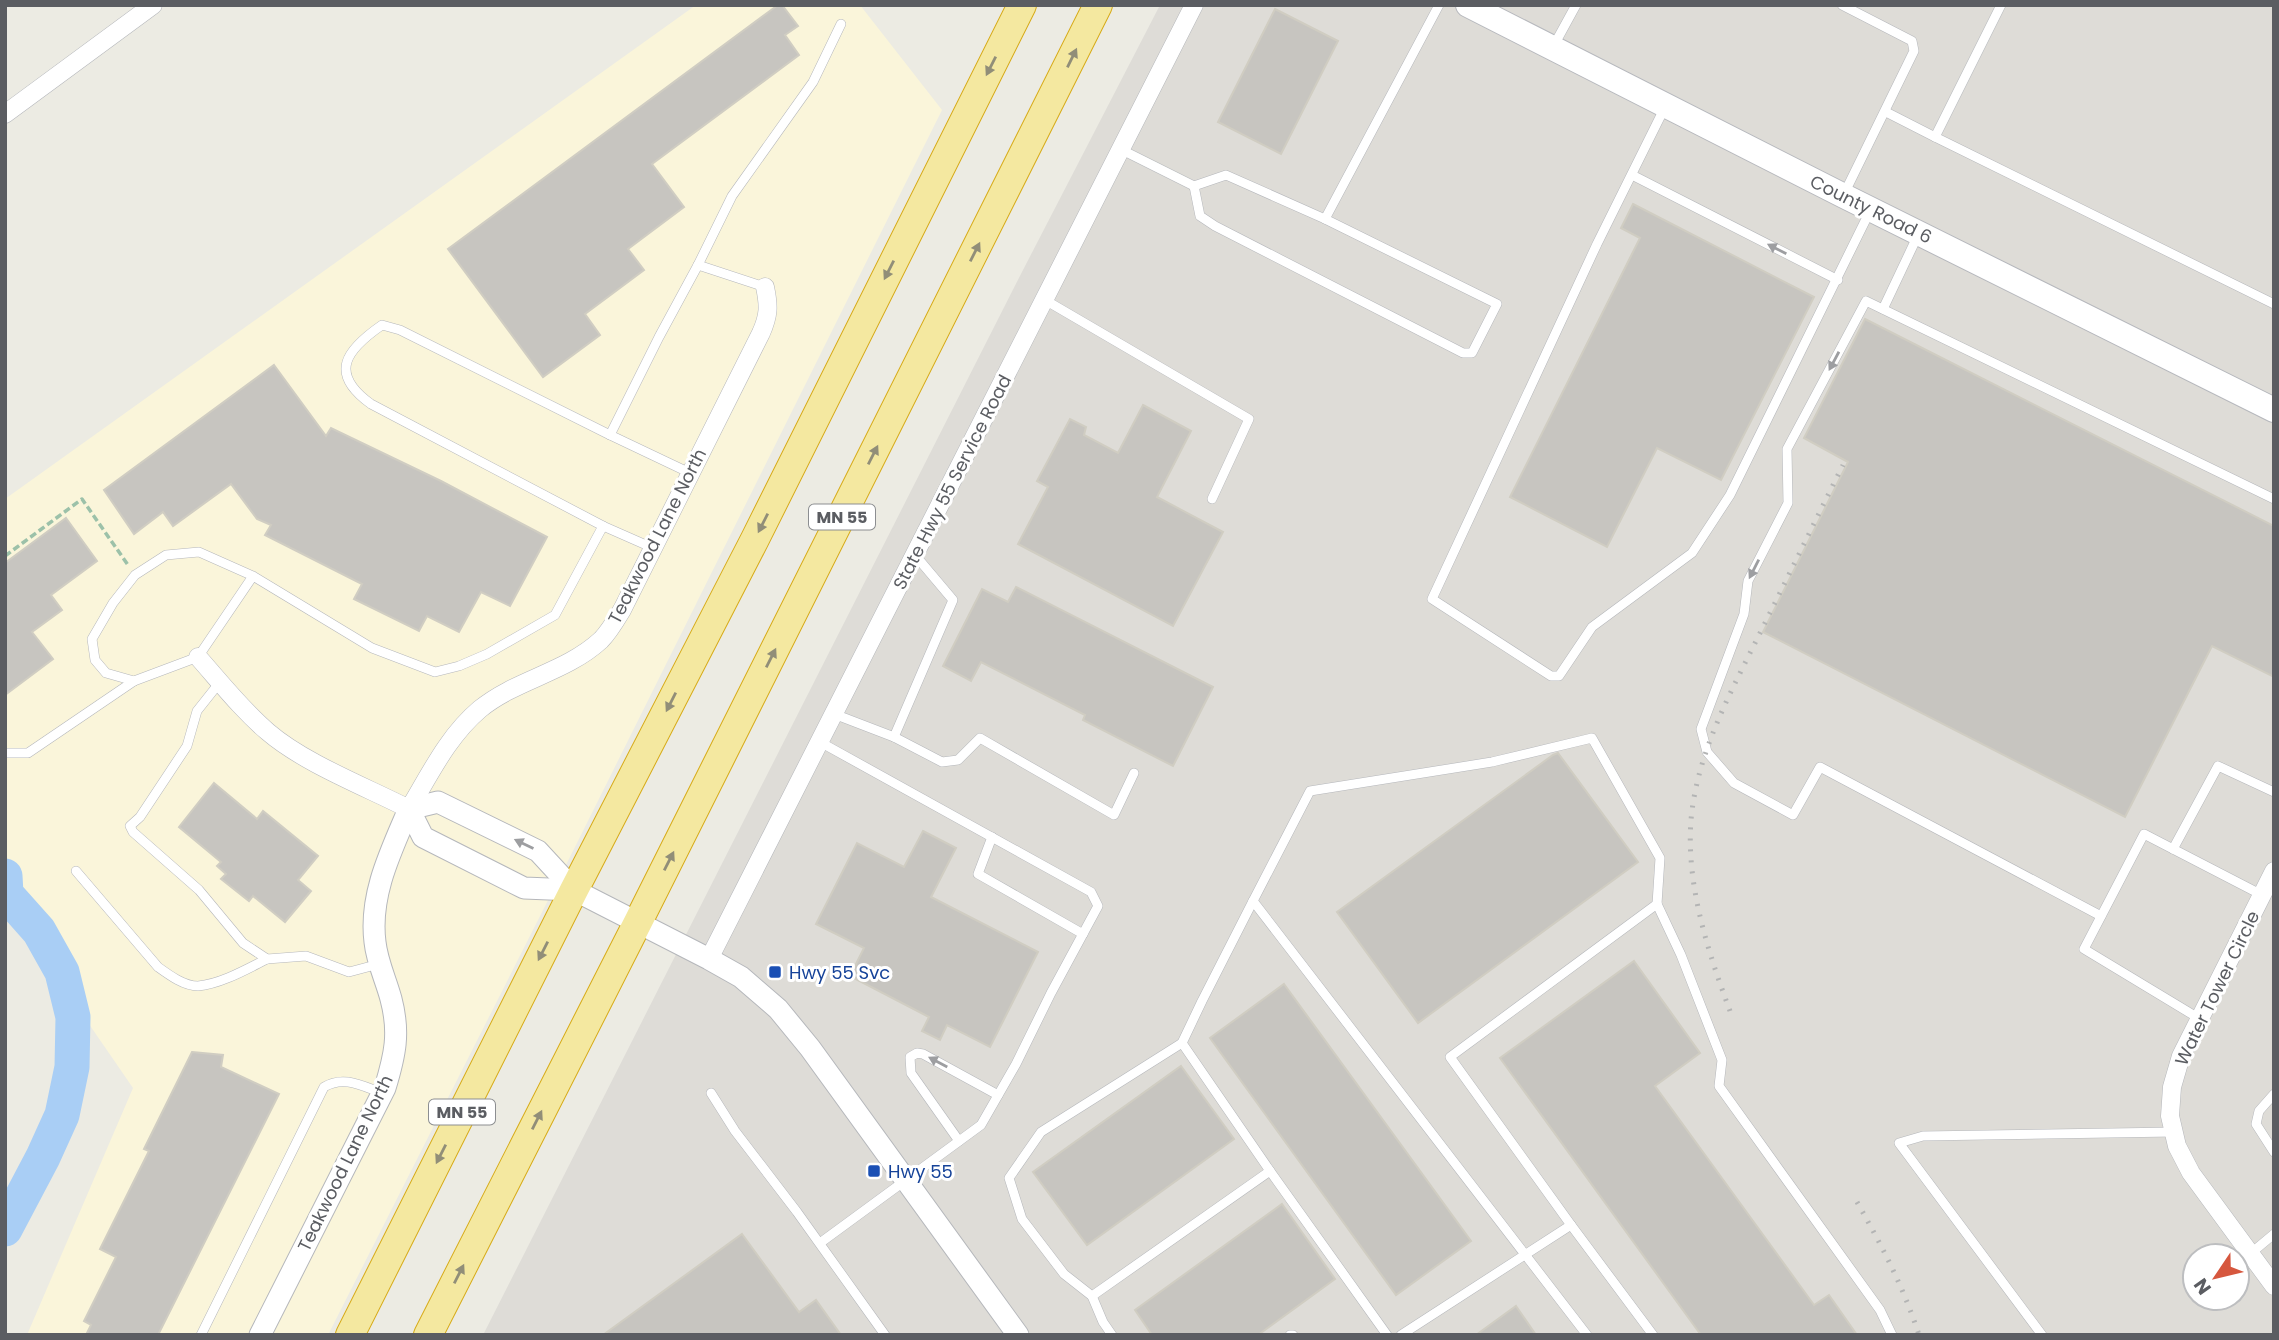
<svg xmlns="http://www.w3.org/2000/svg" width="2279" height="1340" font-family="Poppins,sans-serif">
<rect width="100%" height="100%" fill="#ecebe3"/>
<polygon fill="#faf5da" points="696,5 860,5 942,110 576,845 328,1335 27,1335 133,1088 5,902 5,499"/>
<path fill="#dedcd7" fill-rule="evenodd" d="M 1160,5 L 2274,5 L 2274,1335 L 483,1335 L 1023,270 ZM 2195,1256 L 2237,1256 L 2237,1298 L 2195,1298 Z"/>
<g fill="none" stroke-linecap="round" stroke-linejoin="round">
<polyline stroke="#a9cef5" stroke-width="35" points="5,876 6,894 39,931 62,972 73,1017 72,1067 62,1115 43,1157 5,1229"/>
</g>
<g fill="#c7c5c0" stroke="#d0cdc2" stroke-width="2">
<polygon points="778,5 782,5 798,26 785,35 799,55 652,164 684,207 628,249 644,270 585,314 600,335 543,377 448,249"/>
<polygon points="1275,9 1338,41 1281,154 1218,122"/>
<polygon points="1633,204 1814,297 1721,480 1657,448 1607,547 1510,497 1640,238 1621,228"/>
<polygon points="1865,319 2274,526 2274,677 2212,646 2125,817 1763,632 1848,462 1804,438"/>
<polygon points="274,365 326,436 331,428 441,481 547,537 510,606 481,592 459,632 427,616 419,631 354,599 362,584 265,535 271,525 257,519 231,484 173,526 163,512 134,534 104,490"/>
<polygon points="1143,405 1191,431 1157,497 1223,532 1173,626 1018,544 1048,487 1037,481 1070,419 1086,427 1084,435 1118,453"/>
<polygon points="66,518 97,561 51,595 62,610 32,632 53,659 5,695 5,563"/>
<polygon points="1016,587 1213,687 1173,766 1083,720 1085,715 981,662 971,681 943,666 982,589 1008,602"/>
<polygon points="1558,753 1638,862 1418,1023 1337,912 1553,755"/>
<polygon points="214,783 257,819 263,811 318,856 298,880 311,891 285,922 253,896 249,901 221,879 226,874 217,866 221,862 179,827"/>
<polygon points="923,831 956,848 931,897 1038,952 990,1047 947,1025 940,1040 922,1031 929,1017 850,976 864,948 816,924 857,843 904,867"/>
<polygon points="1634,961 1700,1053 1655,1086 1814,1305 1829,1295 1857,1335 1701,1335 1500,1058"/>
<polygon points="1284,984 1471,1241 1396,1295 1210,1038"/>
<polygon points="192,1052 223,1055 221,1067 279,1094 158,1335 86,1335 91,1325 84,1321 116,1257 100,1249 149,1151 144,1149"/>
<polygon points="1181,1066 1234,1139 1087,1245 1033,1172"/>
<polygon points="1282,1204 1335,1279 1258,1335 1152,1335 1135,1310"/>
<polygon points="742,1234 799,1312 816,1300 841,1335 603,1335"/>
<polygon points="1516,1306 1536,1335 1476,1335"/>
</g>
<g fill="none" stroke-linecap="round" stroke-linejoin="round">
<g stroke="#b5b7bb" stroke-width="10">
<g id="service">
<polyline points="1842,5 1912,41 1914,51 1844,194"/>
<polyline points="1553,47 1576,5"/>
<polyline points="1665,107 1597,244 1432,599 1551,676 1559,676 1592,627 1692,553 1730,495 1870,211"/>
<polyline points="1886,112 1935,137 2001,5"/>
<polyline points="1935,137 2274,304"/>
<polyline points="1122,150 1194,186 1226,175 1325,219 1439,5"/>
<polyline points="1632,175 1838,280"/>
<polyline points="1194,186 1200,216 1215,226 1463,353 1472,353 1497,304 1325,219"/>
<polyline points="698,265 732,196 813,82 841,24"/>
<polyline points="1045,300 1249,419 1212,499"/>
<polyline points="1883,309 1918,235"/>
<polyline points="610,435 690,473"/>
<polyline points="603,526 653,548"/>
<path d="M 253,576 L 198,657 L 134,681 L 106,673 L 95,660 L 92,639 L 113,603 L 135,575 L 166,555 L 199,552 L 253,576 L 372,648 L 435,672 L 459,666 L 487,654 L 555,615 L 603,526 L 371,404 C 328,373 346,350 382,325 L 400,330 L 610,435 L 659,337 L 698,265 L 765,287"/>
<polyline points="220,682 197,711 187,746 140,817 130,826 133,832 199,890 243,943 267,959 306,956 349,972 379,964"/>
<polyline points="834,714 894,737 953,600 915,555"/>
<polyline points="894,737 942,762 958,760 980,738 1114,815 1134,773"/>
<polyline points="5,753 28,753 134,681"/>
<polyline points="992,837 978,874 1083,934"/>
<polyline points="2173,849 2218,766 2274,792"/>
<path d="M 76,871 L 158,967 C 169,975 184,986 198,986 C 221,984 247,969 267,959"/>
<polyline points="1253,901 1202,1001 1182,1043 1270,1171 1387,1335"/>
<polyline points="2101,916 1820,767 1793,815 1734,783 1707,752 1701,729 1744,614 1748,581 1788,503 1787,449 1866,301 2274,499"/>
<polyline points="2200,1019 2084,949 2144,834 2262,895"/>
<polyline points="1182,1043 1041,1132 1009,1178 1022,1219 1064,1274 1092,1296 1270,1171"/>
<polyline points="711,1093 735,1131 797,1212 885,1335"/>
<polyline points="2274,1094 2259,1111 2256,1124 2274,1152"/>
<polyline points="959,1141 911,1073 910,1057 917,1053 923,1054 998,1095"/>
<polyline points="820,1243 981,1125 1016,1064 1051,993 1098,906 1091,892 820,742"/>
<polyline points="2250,1254 2274,1234"/>
<polyline points="1092,1296 1103,1322 1112,1335"/>
<path d="M 201,1335 L 324,1087 C 344,1075 362,1086 382,1093"/>
<polyline points="1290,1335 1293,1335"/>
<polyline points="1401,1335 1571,1225"/>
<polyline points="1587,1335 1253,901 1310,791 1492,762 1592,738 1660,858 1657,904"/>
<polyline points="1653,1335 1571,1225 1450,1057 1657,904 1681,955 1722,1060 1719,1086 1880,1310 1892,1335"/>
<polyline points="2042,1335 1899,1143 1923,1136 2174,1132"/>
</g>
</g>
<g stroke="#b5b7bb" stroke-width="19">
<g id="minor">
<polyline points="5,114 153,5"/>
<path d="M 198,657 C 221,683 242,710 268,732 C 304,763 366,787 409,809 C 430,774 448,736 480,709 C 517,679 565,673 601,640 C 609,632 616,620 622,610 L 761,333 C 769,315 769,306 765,287"/>
<polyline points="2274,871 2181,1056 2172,1087 2170,1116 2177,1146 2191,1173 2274,1286"/>
<polyline points="709,959 1194,5"/>
</g>
</g>
<g stroke="#b5b7bb" stroke-width="23">
<g id="tertiary">
<polyline points="409,809 438,802 538,851 574,890 709,959 741,977 778,1009 810,1048 1018,1335"/>
<polyline points="409,809 423,837 524,888 574,890"/>
<path d="M 260,1335 L 385,1088 C 395,1055 400,1033 391,999 C 386,980 377,962 375,942 C 369,895 391,851 409,809"/>
</g>
</g>
<g stroke="#b6b8bd" stroke-width="26">
<polyline id="secondary" points="1468,5 1844,196 2274,410"/>
</g>
<g stroke="#d7ab18" stroke-width="30">
<g id="trunk">
<polyline points="350,1335 574,890 755,539 1022,5"/>
<polyline points="428,1335 638,922 1098,5"/>
</g>
</g>
<polyline stroke="#9cc1a9" stroke-width="3.5" stroke-dasharray="7 3.5" stroke-linecap="butt" points="5,556 82,499 128,565"/>
<use href="#service" stroke="#fff" stroke-width="9"/>
<use href="#minor" stroke="#fff" stroke-width="18"/>
<use href="#tertiary" stroke="#fff" stroke-width="21"/>
<use href="#secondary" stroke="#fff" stroke-width="24"/>
<use href="#trunk" stroke="#f4e8a0" stroke-width="28"/>
<g stroke="#b3b4b4" stroke-width="5" stroke-dasharray="2 9" stroke-linecap="butt">
<path d="M 1730,1011 C 1708,952 1686,885 1691,820 C 1697,751 1733,688 1763,627 C 1790,573 1816,519 1843,465"/>
<path d="M 1857,1202 C 1882,1246 1903,1286 1919,1335"/>
</g>
</g>
<defs><path id="oneway-solid" d="M-6-.8H1V-3.2L6.5 0L1 3.2V.8H-6Z" transform="scale(1.75)"/></defs>
<g fill="#918e78">
<use href="#oneway-solid" transform="translate(1072 58) rotate(-64)"/>
<use href="#oneway-solid" transform="translate(991 66) rotate(117)"/>
<use href="#oneway-solid" transform="translate(975 252) rotate(-63)"/>
<use href="#oneway-solid" transform="translate(889 270) rotate(117)"/>
<use href="#oneway-solid" transform="translate(873 455) rotate(-63)"/>
<use href="#oneway-solid" transform="translate(763 523) rotate(117)"/>
<use href="#oneway-solid" transform="translate(771 658) rotate(-63)"/>
<use href="#oneway-solid" transform="translate(671 702) rotate(117)"/>
<use href="#oneway-solid" transform="translate(669 861) rotate(-63)"/>
<use href="#oneway-solid" transform="translate(543 951) rotate(117)"/>
<use href="#oneway-solid" transform="translate(537 1120) rotate(-63)"/>
<use href="#oneway-solid" transform="translate(441 1154) rotate(117)"/>
<use href="#oneway-solid" transform="translate(459 1274) rotate(-63)"/>
</g>
<g fill="#9d9ea1">
<use href="#oneway-solid" transform="translate(1777 249) rotate(-153)"/>
<use href="#oneway-solid" transform="translate(1834 361) rotate(118)"/>
<use href="#oneway-solid" transform="translate(1754 569) rotate(117)"/>
<use href="#oneway-solid" transform="translate(524 844) rotate(-154)"/>
<use href="#oneway-solid" transform="translate(938 1062) rotate(-152)"/>
</g>
<g fill="#1a4fb4" stroke="#fff" stroke-width="2.5">
<rect x="768" y="965" width="14" height="14" rx="3.5"/>
<rect x="867" y="1164" width="14" height="14" rx="3.5"/>
</g>
<g text-anchor="middle" dominant-baseline="central" stroke-width="6" stroke-linejoin="round" paint-order="stroke">
<g fill="#fff" stroke="#8c8e91" stroke-width="2">
<rect x="809" y="504.5" width="66" height="25" rx="5"/>
<rect x="429" y="1099.5" width="66" height="25" rx="5"/>
</g>
<g font-size="16" font-weight="bold" fill="#5b5d62">
<text x="842" y="517">MN 55</text>
<text x="462" y="1112">MN 55</text>
</g>
<g font-size="18" fill="#5b5d62" stroke="#fff">
<text transform="translate(1871 209) rotate(26)">County Road 6</text>
<text transform="translate(952 482) rotate(-63)">State Hwy 55 Service Road</text>
<text transform="translate(657 536) rotate(-63)">Teakwood Lane North</text>
<text transform="translate(2217 988) rotate(-64)">Water Tower Circle</text>
<text transform="translate(345 1163) rotate(-64)">Teakwood Lane North</text>
</g>
<g font-size="18" fill="#164399" stroke="#fff" text-anchor="start">
<text x="789" y="972">Hwy 55 Svc</text>
<text x="888" y="1171">Hwy 55</text>
</g>
</g>
<rect width="2279" height="1340" fill="none" stroke="#5b5d62" stroke-width="14"/>
<g transform="translate(2216 1277) rotate(235)"><circle r="33" fill="#ffffff" stroke="#bdbec0" stroke-width="2"/>
<path d="M0-5L12 26L0 18L-12 26Z" fill="#d6573e"/>
<text y="-10" font-size="19" font-weight="bold" text-anchor="middle" fill="#5b5d62">N</text>
</g>
</svg>
